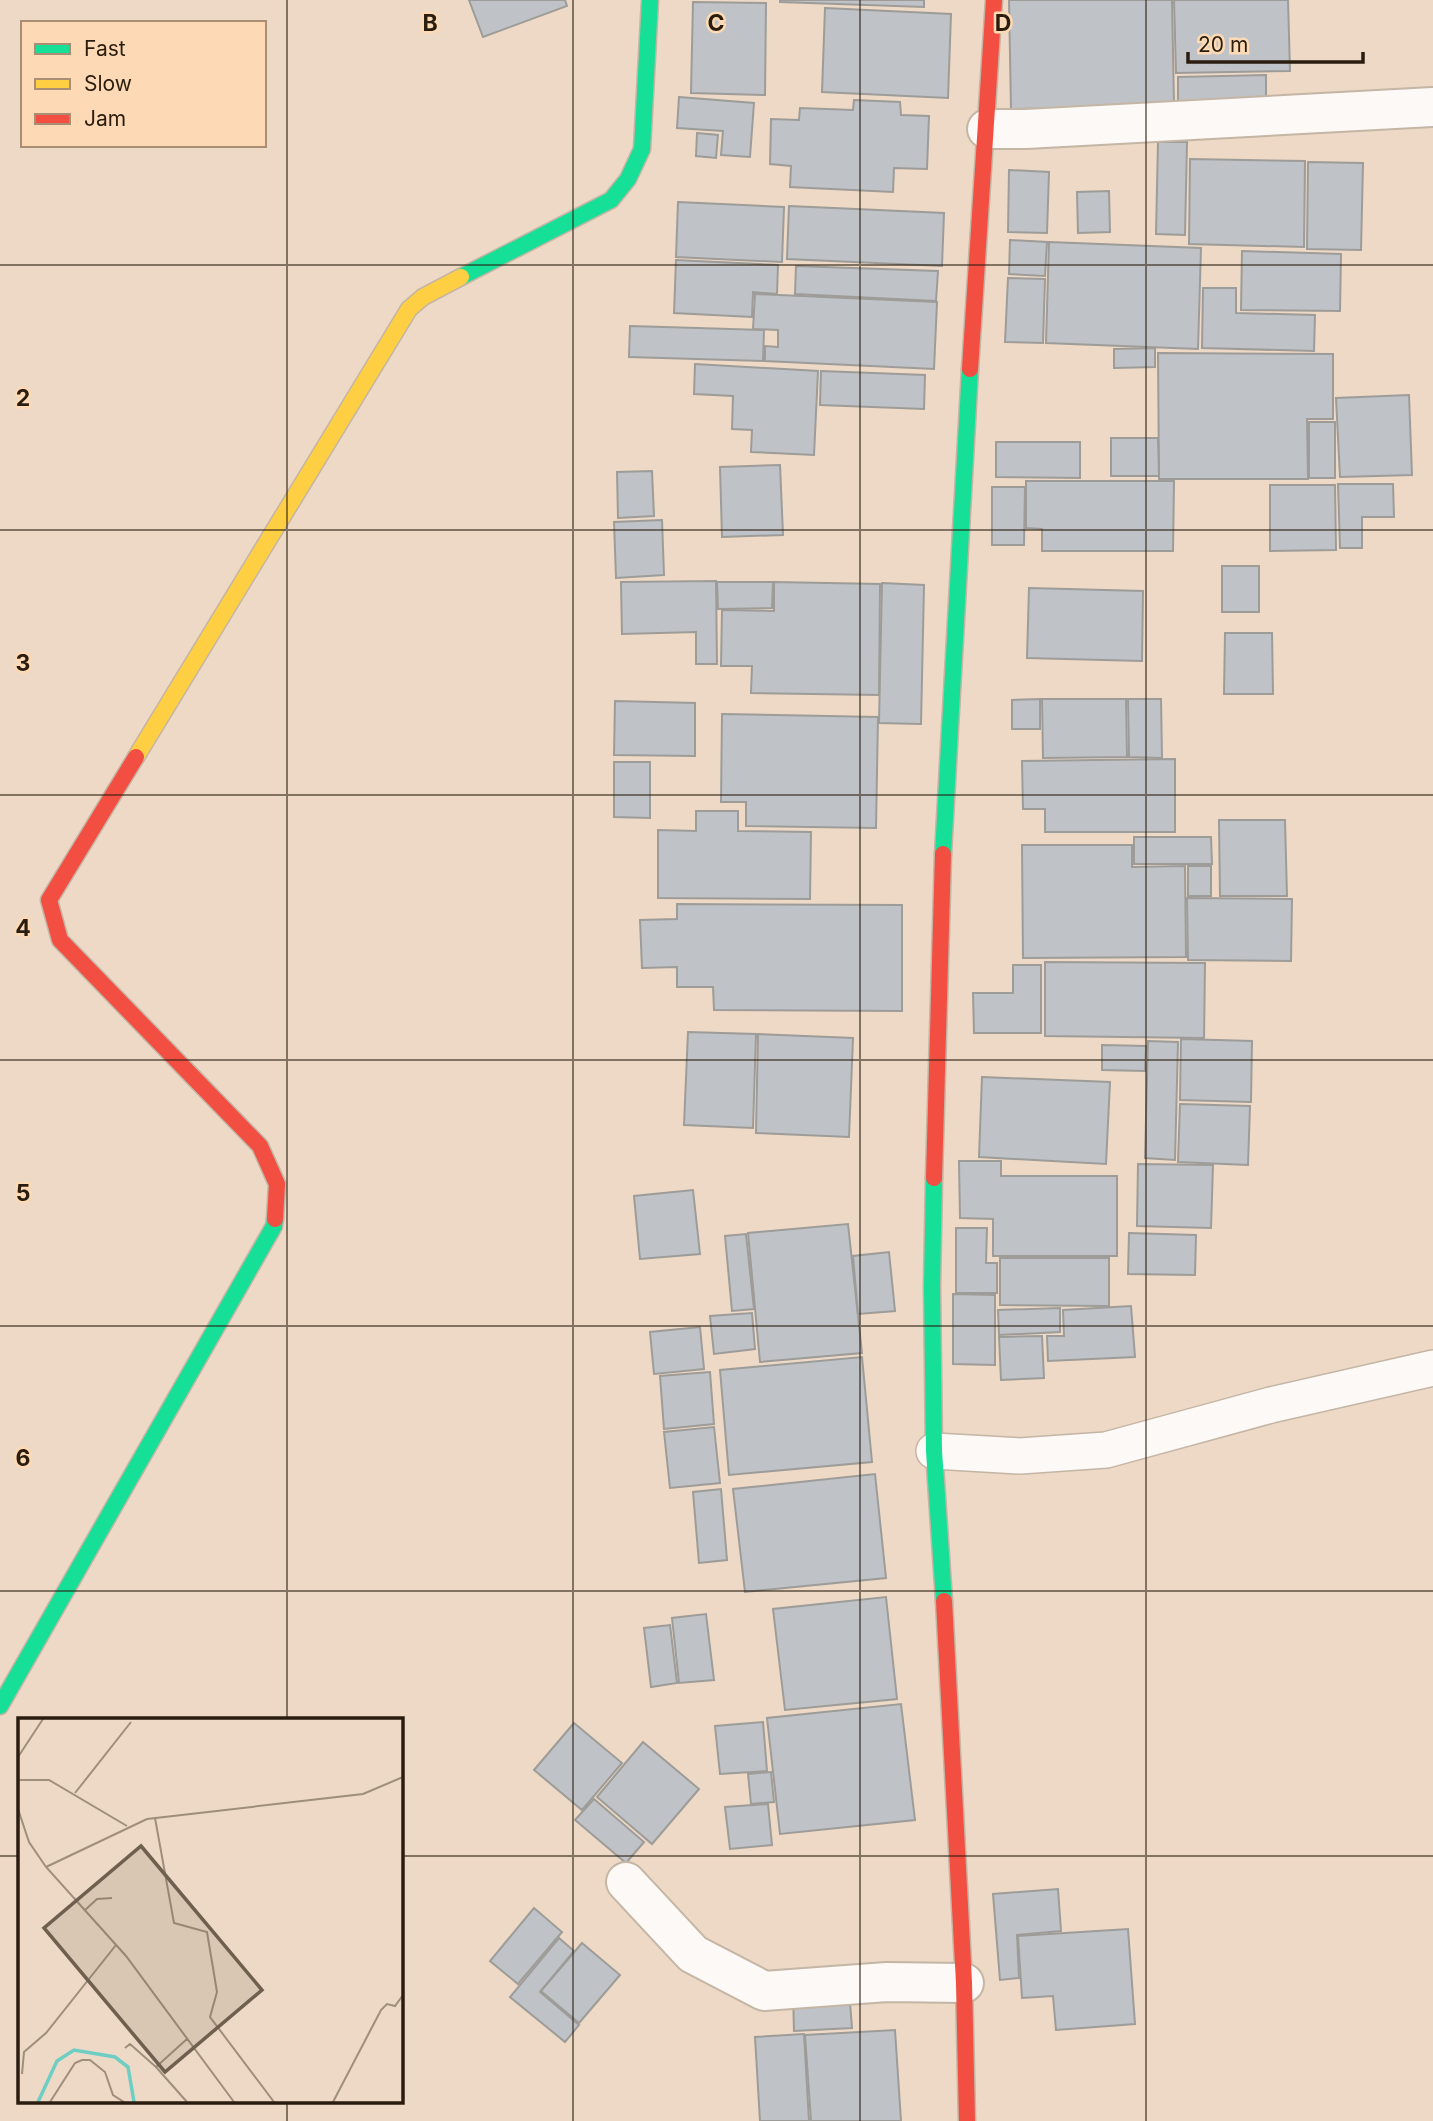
<svg xmlns="http://www.w3.org/2000/svg" width="1433" height="2121" font-family="Inter,sans-serif">
<rect width="100%" height="100%" fill="#edd9c5"/>
<g fill="#bfc3c7" stroke="#9e9c99" stroke-width="2">
<polygon points="469,0 565,0 567,6 483,37"/>
<polygon points="780,0 924,0 924,7 780,2"/>
<polygon points="1009,0 1172,0 1174,106 1011,109"/>
<polygon points="1174,0 1288,0 1290,71 1176,73"/>
<polygon points="693,2 766,3 765,95 691,93"/>
<polygon points="825,8 951,14 948,98 822,92"/>
<polygon points="1266,75 1266,104 1178,106 1178,77"/>
<polygon points="679,97 754,103 750,157 721,155 723,131 677,128"/>
<polygon points="854,100 900,102 901,115 929,116 927,169 894,168 893,192 790,187 791,166 770,164 771,119 799,120 800,108 853,110"/>
<polygon points="697,133 718,135 716,158 696,156"/>
<polygon points="1158,142 1187,142 1185,235 1156,234"/>
<polygon points="1190,159 1305,161 1304,247 1189,244"/>
<polygon points="1308,162 1363,163 1361,250 1307,249"/>
<polygon points="1009,170 1049,172 1047,233 1008,232"/>
<polygon points="1109,191 1110,232 1078,233 1077,192"/>
<polygon points="678,202 784,207 782,262 676,257"/>
<polygon points="789,206 944,213 942,266 787,259"/>
<polygon points="1010,240 1047,242 1045,276 1009,274"/>
<polygon points="1049,242 1201,248 1198,349 1046,343"/>
<polygon points="1242,251 1341,254 1340,311 1241,310"/>
<polygon points="676,260 778,265 777,294 753,292 752,317 674,313"/>
<polygon points="796,266 938,271 936,301 795,294"/>
<polygon points="1008,278 1045,279 1043,343 1005,342"/>
<polygon points="1203,288 1236,288 1236,313 1315,315 1314,351 1202,348"/>
<polygon points="755,294 937,302 934,369 765,361 765,346 778,347 778,330 753,329"/>
<polygon points="630,326 764,330 763,361 629,357"/>
<polygon points="1155,348 1155,367 1114,368 1114,349"/>
<polygon points="1158,353 1333,354 1333,419 1307,419 1308,479 1159,479"/>
<polygon points="695,364 818,371 814,455 751,452 752,430 732,429 733,396 694,394"/>
<polygon points="821,371 925,375 924,409 820,405"/>
<polygon points="1409,395 1412,475 1340,477 1336,398"/>
<rect x="1309" y="422" width="26" height="56"/>
<polygon points="1111,438 1158,438 1159,476 1111,476"/>
<polygon points="996,442 1080,442 1080,478 996,477"/>
<polygon points="780,465 783,535 722,537 720,467"/>
<polygon points="652,471 654,516 618,518 617,472"/>
<polygon points="1026,481 1174,481 1173,551 1042,551 1042,529 1026,528"/>
<polygon points="1338,484 1393,484 1394,517 1362,517 1362,548 1340,548"/>
<polygon points="1270,485 1335,485 1336,550 1270,551"/>
<polygon points="992,487 1025,487 1024,545 992,545"/>
<polygon points="662,520 664,575 616,578 614,522"/>
<rect x="1222" y="566" width="37" height="46"/>
<polygon points="716,581 717,664 696,664 696,632 622,634 621,582"/>
<polygon points="717,582 773,582 772,608 718,609"/>
<polygon points="774,582 880,584 879,695 751,693 752,666 721,666 722,610 774,611"/>
<polygon points="882,583 924,585 921,724 879,723"/>
<polygon points="1029,588 1143,591 1142,661 1027,658"/>
<polygon points="1225,633 1272,633 1273,694 1224,694"/>
<polygon points="1040,699 1040,729 1012,729 1012,700"/>
<polygon points="1042,699 1126,699 1127,757 1043,758"/>
<polygon points="1128,699 1161,699 1162,758 1129,757"/>
<polygon points="615,701 695,703 695,756 614,755"/>
<polygon points="722,714 878,717 876,828 746,826 746,802 721,802"/>
<polygon points="1175,759 1175,832 1045,832 1045,809 1023,809 1022,761"/>
<polygon points="614,762 650,762 650,818 614,817"/>
<polygon points="696,811 738,811 738,831 811,832 810,899 658,898 658,830 696,831"/>
<polygon points="1219,820 1285,820 1287,896 1220,896"/>
<polygon points="1134,837 1211,837 1212,864 1134,864"/>
<polygon points="1022,845 1132,845 1132,867 1185,866 1186,957 1023,958"/>
<rect x="1188" y="866" width="23" height="30"/>
<polygon points="1187,898 1292,899 1291,961 1188,960"/>
<polygon points="677,904 902,905 902,1011 714,1010 713,987 677,987 677,967 642,968 640,920 677,919"/>
<polygon points="1045,962 1205,963 1204,1038 1045,1036"/>
<polygon points="1013,965 1041,965 1041,1033 974,1033 973,993 1013,993"/>
<polygon points="688,1032 756,1034 753,1128 684,1125"/>
<polygon points="758,1034 853,1038 849,1137 756,1133"/>
<polygon points="1181,1039 1252,1041 1251,1102 1180,1100"/>
<polygon points="1148,1041 1178,1042 1175,1160 1145,1158"/>
<polygon points="1102,1045 1146,1046 1145,1071 1102,1070"/>
<polygon points="982,1077 1110,1082 1106,1164 979,1157"/>
<polygon points="1180,1104 1250,1106 1248,1165 1178,1162"/>
<polygon points="959,1161 1001,1161 1001,1176 1117,1176 1117,1256 993,1256 993,1219 960,1218"/>
<polygon points="1138,1164 1213,1165 1211,1228 1137,1226"/>
<polygon points="693,1190 700,1254 640,1259 634,1196"/>
<polygon points="848,1224 862,1353 760,1362 748,1233"/>
<polygon points="956,1228 987,1228 986,1263 997,1263 997,1293 956,1293"/>
<polygon points="1129,1233 1196,1235 1195,1275 1128,1274"/>
<polygon points="746,1234 754,1309 732,1311 725,1236"/>
<polygon points="889,1252 895,1311 858,1314 853,1256"/>
<polygon points="1000,1258 1109,1258 1109,1306 1000,1305"/>
<polygon points="953,1294 995,1295 995,1365 953,1364"/>
<polygon points="1131,1306 1135,1357 1048,1361 1047,1336 1064,1336 1063,1310"/>
<polygon points="1060,1308 1060,1332 999,1335 998,1310"/>
<polygon points="752,1313 755,1349 714,1354 710,1316"/>
<polygon points="700,1327 704,1369 654,1374 650,1332"/>
<polygon points="1042,1336 1044,1378 1001,1380 999,1337"/>
<polygon points="862,1357 872,1462 729,1475 720,1370"/>
<polygon points="710,1372 714,1424 664,1429 660,1376"/>
<polygon points="714,1427 720,1483 670,1488 664,1432"/>
<polygon points="875,1474 886,1578 745,1592 733,1489"/>
<polygon points="721,1489 727,1560 699,1563 693,1492"/>
<polygon points="886,1597 897,1699 785,1710 773,1609"/>
<polygon points="706,1614 714,1680 679,1683 672,1618"/>
<polygon points="670,1625 677,1683 651,1687 644,1628"/>
<polygon points="901,1704 915,1820 780,1834 767,1718"/>
<polygon points="763,1722 767,1771 720,1774 715,1726"/>
<polygon points="574,1723 622,1763 582,1810 534,1770"/>
<polygon points="643,1742 699,1789 652,1844 597,1797"/>
<polygon points="771,1772 774,1802 751,1804 748,1774"/>
<polygon points="594,1799 644,1842 626,1863 575,1820"/>
<polygon points="768,1804 772,1845 730,1849 725,1807"/>
<polygon points="1058,1889 1061,1931 1017,1935 1019,1978 1000,1980 993,1894"/>
<polygon points="534,1908 562,1932 518,1984 490,1961"/>
<polygon points="1128,1929 1135,2024 1056,2030 1053,1996 1022,1998 1018,1936"/>
<polygon points="559,1938 574,1951 540,1992 579,2025 565,2042 510,1997"/>
<polygon points="582,1943 620,1975 579,2023 541,1991"/>
<polygon points="849,1990 852,2028 794,2031 793,1993"/>
<polygon points="895,2030 901,2121 811,2121 805,2035"/>
<polygon points="804,2034 809,2121 760,2121 755,2037"/>
</g>
<g fill="none" stroke-linecap="round" stroke-linejoin="round">
<g stroke="#c4b5a5" stroke-width="38">
<polyline id="lane" points="934,1451 1020,1456 1106,1450 1271,1405 1433,1368"/>
</g>
<g stroke="#c4b5a5" stroke-width="42">
<g id="street">
<polyline points="987,129 1026,129 1433,107"/>
<polyline points="626,1882 693,1954 764,1991 887,1982 964,1983"/>
</g>
</g>
<g stroke="#c4b5a5" stroke-width="19">
<g id="fast">
<polyline points="461,277 611,200 628,179 642,149 650,0"/>
<polyline points="943,854 970,369"/>
<polyline points="934,1178 932,1286 934,1451 944,1601"/>
<polyline points="0,1706 274,1226 275,1219"/>
</g>
</g>
<g stroke="#c4b5a5" stroke-width="19">
<polyline id="slow" points="136,757 409,309 423,297 461,277"/>
</g>
<g stroke="#c4b5a5" stroke-width="19">
<g id="jam">
<polyline points="970,369 994,0"/>
<polyline points="136,757 49,900 60,940 260,1146 277,1184 275,1219"/>
<polyline points="934,1178 943,854"/>
<polyline points="944,1601 964,1983 967,2121"/>
</g>
</g>
<use href="#lane" stroke="#fcf9f6" stroke-width="35"/>
<use href="#street" stroke="#fcf9f6" stroke-width="38"/>
<use href="#fast" stroke="#16e098" stroke-width="16"/>
<use href="#slow" stroke="#ffcf43" stroke-width="16"/>
<use href="#jam" stroke="#f24e42" stroke-width="16"/>
</g>
<path fill="none" stroke="#2a1d0f" stroke-width="2" stroke-opacity="0.55" d="M 287,0 L 287,1720M 573,0 L 573,2121M 860,0 L 860,2121M 1146,0 L 1146,2121M 0,265 L 1433,265M 0,530 L 1433,530M 0,795 L 1433,795M 0,1060 L 1433,1060M 0,1326 L 1433,1326M 0,1591 L 1433,1591M 0,1856 L 19,1856M 401,1856 L 1433,1856M 287,2102 L 287,2121"/>
<g transform="translate(18 1718)">
<rect width="385" height="385" fill="#edd9c5"/>
<path fill="none" stroke="#6fcec3" stroke-width="3.5" d="M 20,384 L 39,343 L 56,332 L 97,339 L 110,349 L 116,384"/>
<path fill="none" stroke="#9f8e7c" stroke-width="2" d="M 0,39 L 25,1M 0,62 L 31,62 L 109,108M 57,75 L 113,4M 0,91 L 11,124 L 28,149 L 108,238 L 216,384M 137,100 L 156,205 L 189,214 L 199,274 L 192,299 L 256,384M 28,149 L 129,101 L 345,76 L 385,59M 66,193 L 79,181 L 94,180M 107,330 L 112,326 L 138,349M 4,356 L 6,334 L 28,315 L 98,227M 32,384 L 57,345 L 64,342 L 72,342 L 87,354 L 95,377 L 106,384M 169,384 L 138,349 L 170,320M 315,384 L 363,292 L 369,286 L 377,288 L 385,277"/>
<path fill="#6e5f4f" fill-opacity="0.15" stroke="#6e5f4f" stroke-width="3.5" d="M 123,128 L 244,272 L 147,354 L 26,210 Z"/>
<rect width="385" height="385" fill="none" stroke="#2a1d0f" stroke-width="3.5"/>
</g>
<g font-size="23" text-anchor="middle" font-weight="bold" fill="#2a1d0f" stroke="#fddab5" stroke-width="5" stroke-linejoin="round" paint-order="stroke">
<text x="430" y="31">B</text>
<text x="716" y="31">C</text>
<text x="1003" y="31">D</text>
<text x="23" y="406">2</text>
<text x="23" y="671">3</text>
<text x="23" y="936">4</text>
<text x="23" y="1201">5</text>
<text x="23" y="1466">6</text>
</g>
<rect x="21" y="21" width="245" height="126" fill="#fddab5" stroke="#a98e73" stroke-width="2"/>
<rect x="35" y="44" width="35" height="10" fill="#16e098" stroke="#a98e73" stroke-width="2"/>
<text x="84" y="56" font-size="21" fill="#2a1d0f">Fast</text>
<rect x="35" y="79" width="35" height="10" fill="#ffcf43" stroke="#a98e73" stroke-width="2"/>
<text x="84" y="91" font-size="21" fill="#2a1d0f">Slow</text>
<rect x="35" y="114" width="35" height="10" fill="#f24e42" stroke="#a98e73" stroke-width="2"/>
<text x="84" y="126" font-size="21" fill="#2a1d0f">Jam</text>
<path d="M1188 52v10h175v-10" fill="none" stroke="#2a1d0f" stroke-width="3.5"/>
<text x="1198" y="52" font-size="21" fill="#2a1d0f" stroke="#fddab5" stroke-width="5" paint-order="stroke">20 m</text>
</svg>
